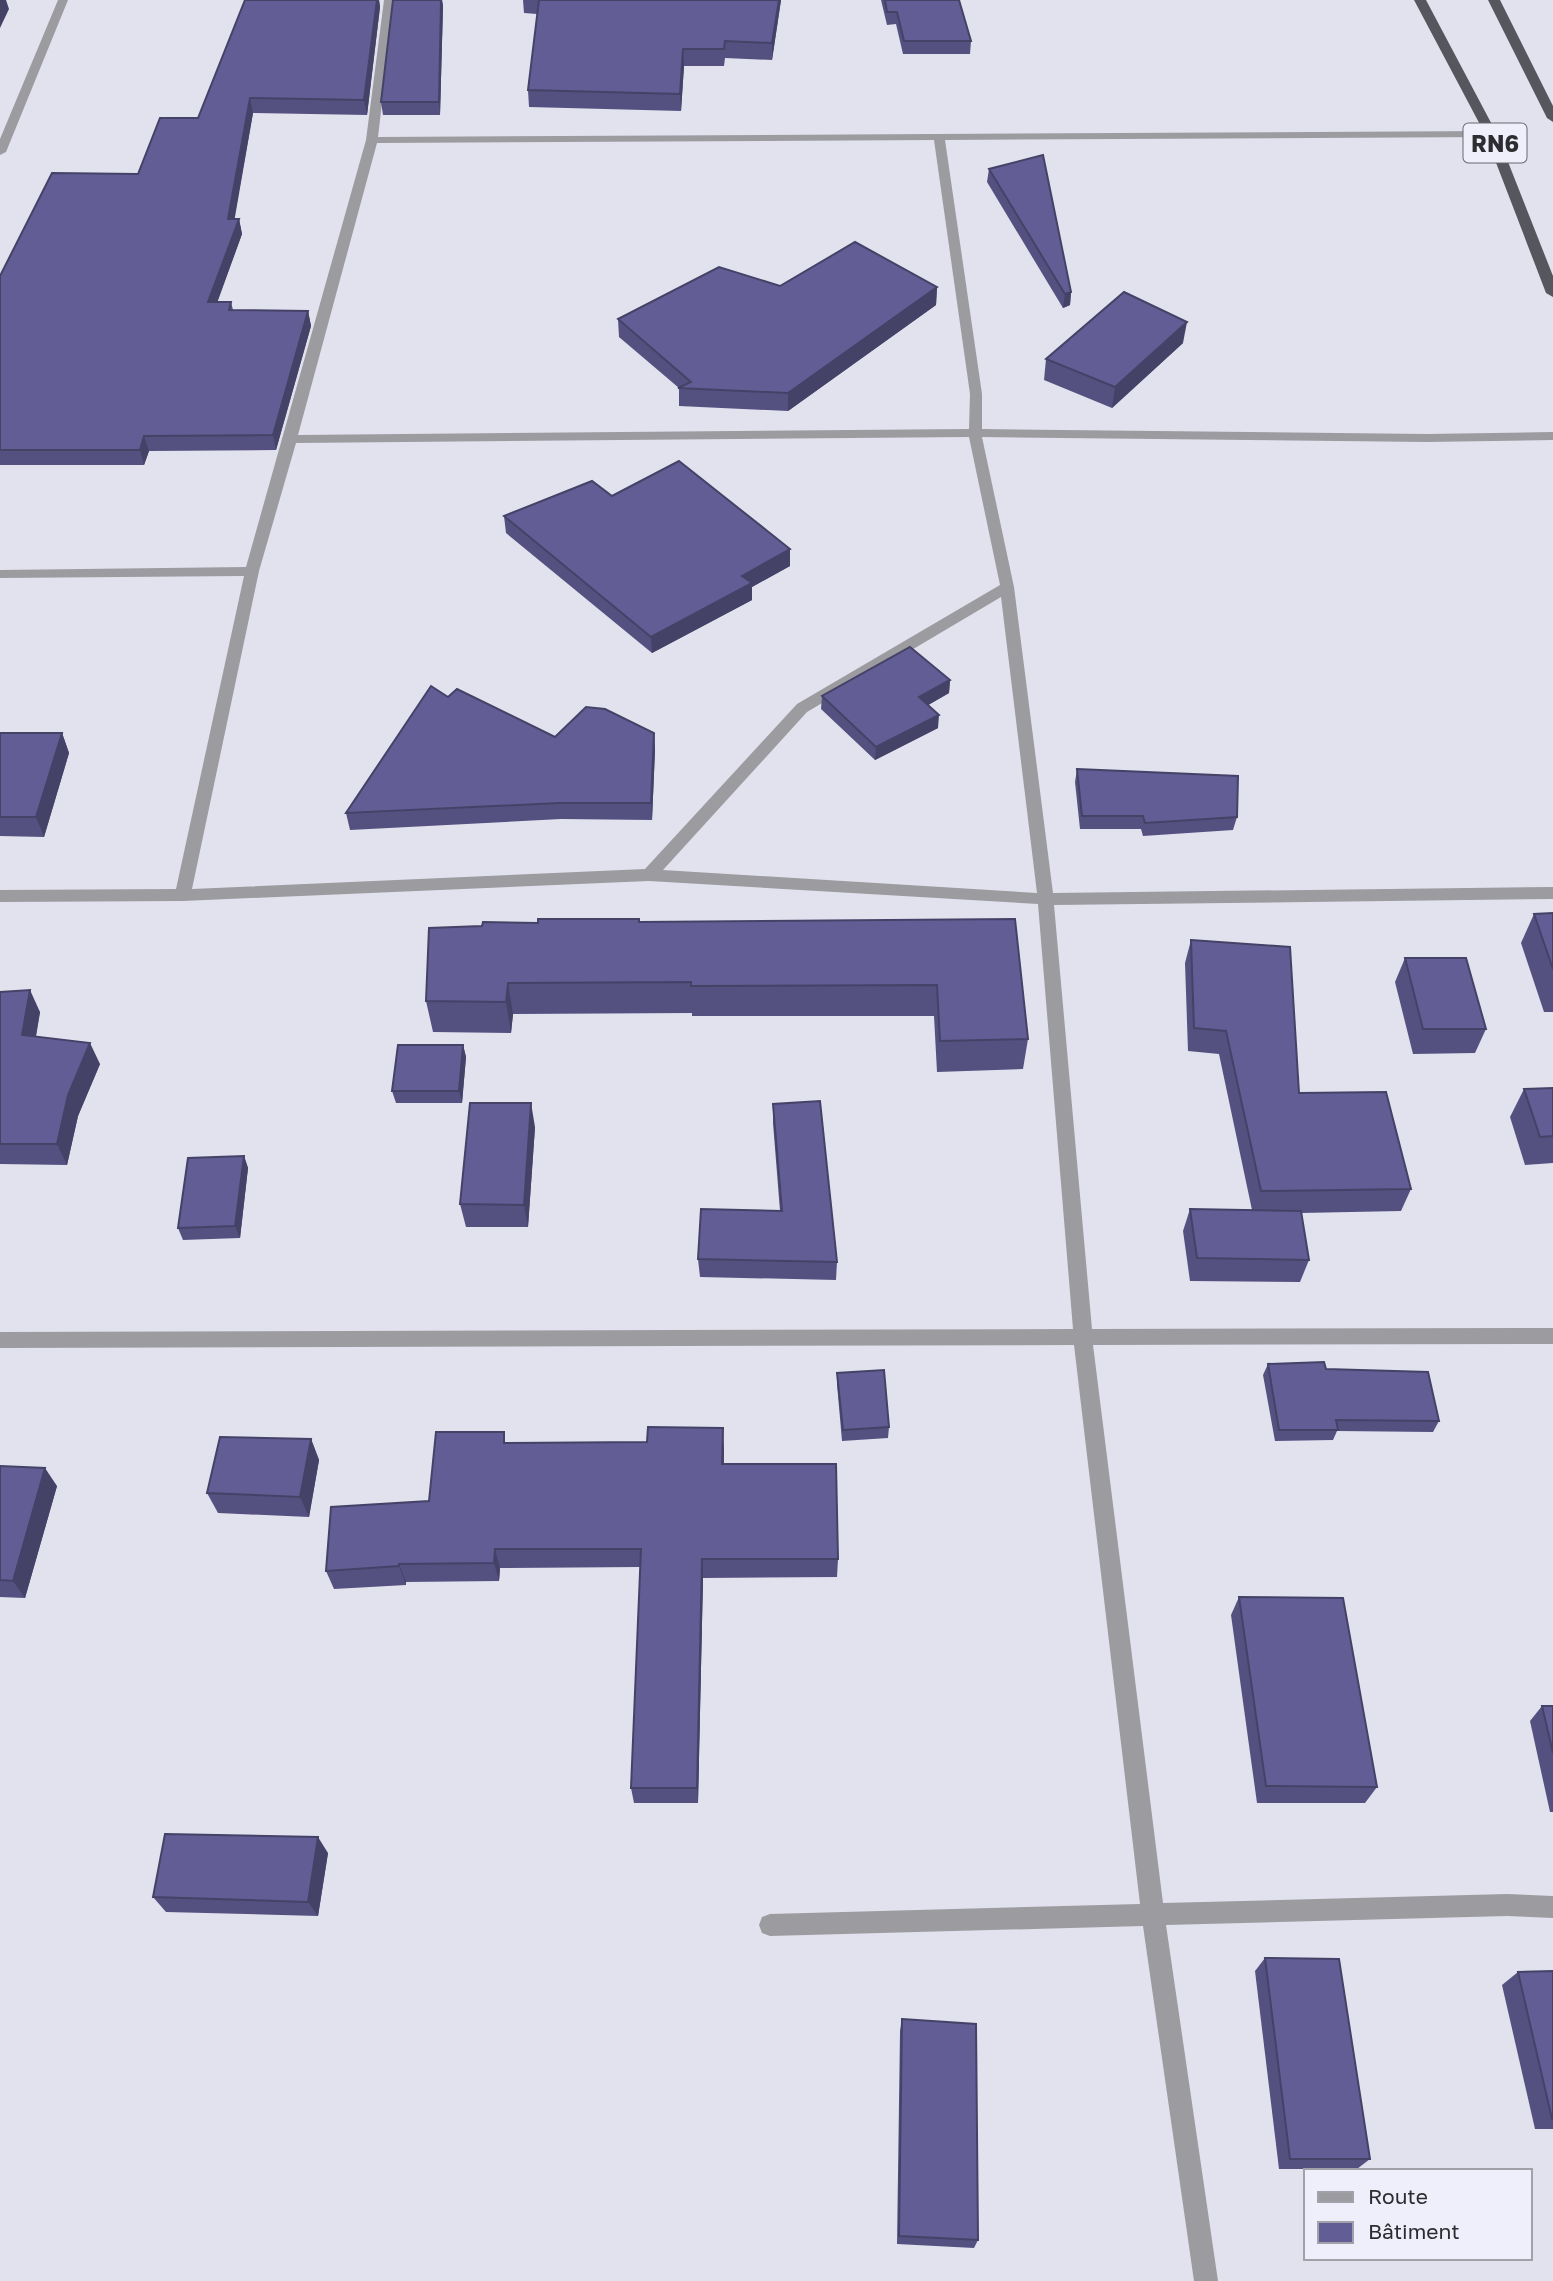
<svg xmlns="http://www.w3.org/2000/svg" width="1553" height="2281" font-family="'Golos Text',sans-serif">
<rect width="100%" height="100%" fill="#e2e2ee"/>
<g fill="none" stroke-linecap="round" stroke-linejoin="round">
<g fill="#9b9ba0" fill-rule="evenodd">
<polygon points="58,0 68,0 6,152 0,155 0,139"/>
<path d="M 384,0 L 394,0 L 378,137 L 1491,131 L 1497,134 L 1491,137 L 945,140 L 982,394 L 982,429 L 1427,434 L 1553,432 L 1553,440 L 1427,442 L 982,437 L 1014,587 L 1053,893 L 1553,887 L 1553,899 L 1054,905 L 1092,1329 L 1553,1328 L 1553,1344 L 1093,1345 L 1163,1903 L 1507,1894 L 1553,1896 L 1553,1918 L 1507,1916 L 1166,1925 L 1218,2281 L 1194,2281 L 1143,1926 L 770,1936 L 762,1933 L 759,1925 L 762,1917 L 770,1914 L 1140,1904 L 1074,1345 L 0,1348 L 0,1332 L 1073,1329 L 1038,904 L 649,881 L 183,901 L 0,902 L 0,890 L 176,889 L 244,576 L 0,578 L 0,570 L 246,567 L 366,140 ZM 934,140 L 970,394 L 969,429 L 298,435 L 377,143 ZM 969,437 L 1000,585 L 797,704 L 645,869 L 192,889 L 259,571 L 296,443 ZM 1001,597 L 1037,893 L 663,870 L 807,712 Z"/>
</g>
<g fill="#56565f" fill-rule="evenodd">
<polygon points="1414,0 1426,0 1497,134 1553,276 1553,297 1546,293 1485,134"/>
<polygon points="1488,0 1500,0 1553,106 1553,122 1547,118"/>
</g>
</g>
<g fill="#545180">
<polygon points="245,0 379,0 380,7 367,115 253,113 234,219 239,219 242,234 217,302 231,302 233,310 308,311 311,326 276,450 149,451 144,465 0,465 0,276 138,174 198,118"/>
<polygon points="393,0 442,0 443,6 440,115 383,115 381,102"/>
<polygon points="523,0 781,0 772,60 725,58 724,66 684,66 681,111 529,107 528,90 537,14 524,13"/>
<polygon points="881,0 959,0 971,41 970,54 903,54 896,24 887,25"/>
<polygon points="989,169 1071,292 1070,305 1063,308 987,182"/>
<polygon points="780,286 937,287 936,305 788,411 679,406 679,388 619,337 618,319"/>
<polygon points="1183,343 1112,408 1044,380 1046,359"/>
<polygon points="612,496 790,566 752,587 752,600 652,653 506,533 504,516"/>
<polygon points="950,680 949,693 928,705 938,728 875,760 821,709 822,696"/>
<polygon points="448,697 555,737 654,733 655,750 652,820 561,819 350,830 346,813"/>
<polygon points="0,733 62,733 69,753 44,837 0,836"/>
<polygon points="1077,769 1237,817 1233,830 1143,836 1141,829 1080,829 1075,782"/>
<polygon points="1553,913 1553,1012 1544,1012 1521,943 1534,914"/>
<polygon points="1015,919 1028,1039 1023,1069 937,1072 934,1016 692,1016 692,1013 513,1014 511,1033 433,1032 426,1001 538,923"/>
<polygon points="1191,940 1299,1093 1411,1189 1401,1211 1301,1213 1309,1260 1300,1282 1190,1281 1183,1231 1190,1209 1252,1210 1219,1054 1188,1051 1185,963"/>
<polygon points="1405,958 1486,1029 1475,1053 1413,1054 1395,982"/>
<polygon points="0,992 40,1012 36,1037 100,1064 78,1116 67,1165 0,1164"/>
<polygon points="463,1045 466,1057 462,1103 396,1103 392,1091"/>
<polygon points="1553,1088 1553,1163 1525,1165 1510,1117 1524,1089"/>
<polygon points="773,1104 837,1262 836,1280 700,1277 698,1259 780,1211 773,1123"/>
<polygon points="535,1127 528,1227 466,1227 460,1204"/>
<polygon points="244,1156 248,1168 240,1238 183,1240 178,1228"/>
<polygon points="1268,1364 1326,1369 1439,1421 1433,1432 1337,1431 1333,1440 1275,1441 1263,1375"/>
<polygon points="837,1373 889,1427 888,1438 842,1441 837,1384"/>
<polygon points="311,1439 319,1460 309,1517 218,1513 207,1493"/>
<polygon points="507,1443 724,1448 724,1464 838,1559 837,1577 703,1578 698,1803 634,1803 631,1788 640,1567 500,1568 499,1581 406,1582 406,1585 334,1589 326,1571 429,1501"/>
<polygon points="0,1466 57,1486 25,1598 0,1597"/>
<polygon points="1239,1597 1377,1787 1365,1803 1257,1803 1231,1615"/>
<polygon points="1542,1706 1553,1706 1553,1812 1550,1812 1530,1721"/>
<polygon points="328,1853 318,1916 166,1912 153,1897"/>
<polygon points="1265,1958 1370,2159 1357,2169 1279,2169 1255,1971"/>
<polygon points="1553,1971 1553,2129 1535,2129 1502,1985 1518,1972"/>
<polygon points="902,2019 978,2240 974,2248 897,2244 900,2031"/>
</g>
<g fill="#454268">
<polygon points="0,0 6,0 9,9 0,28"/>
<polygon points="377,0 379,0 380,7 367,115 364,100"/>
<polygon points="441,0 442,0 443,6 440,115 439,102"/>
<polygon points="779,0 781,0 772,60 772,43"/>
<polygon points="683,49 684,66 681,111 680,94"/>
<polygon points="250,98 253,113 232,234 228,219"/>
<polygon points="239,219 242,234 212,317 208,302"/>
<polygon points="937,287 936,305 788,411 788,393"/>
<polygon points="1071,292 1070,305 1063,308 1065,294"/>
<polygon points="308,311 311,326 276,450 273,435"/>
<polygon points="1187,322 1183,343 1112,408 1115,387"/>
<polygon points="144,436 149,451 144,465 140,450"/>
<polygon points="790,549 790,566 752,587 752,600 652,653 651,637 742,576"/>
<polygon points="950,680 949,693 918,711 919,697"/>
<polygon points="939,715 938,728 875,760 876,747"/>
<polygon points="62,733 69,753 44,837 36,817"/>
<polygon points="654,733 655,750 652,820 651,803"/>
<polygon points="508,983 513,1014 511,1033 506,1002"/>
<polygon points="30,990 40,1012 32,1057 22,1035"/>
<polygon points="90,1043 100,1064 78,1116 67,1165 57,1144 68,1095"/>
<polygon points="463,1045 466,1057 462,1103 459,1091"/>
<polygon points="531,1103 535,1127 528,1227 524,1205"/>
<polygon points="244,1156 248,1168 240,1238 235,1226"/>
<polygon points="723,1428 724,1448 723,1484 722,1464"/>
<polygon points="311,1439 319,1460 309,1517 300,1497"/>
<polygon points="45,1468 57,1486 25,1598 13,1581"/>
<polygon points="495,1549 500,1568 499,1581 494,1563"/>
<polygon points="702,1559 703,1578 698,1803 697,1788"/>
<polygon points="399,1564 406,1582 406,1585 399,1566"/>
<polygon points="318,1837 328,1853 318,1916 308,1902"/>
</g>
<g fill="#625e95" stroke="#454268" stroke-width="2">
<polygon points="245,0 377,0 364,100 250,98 228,219 239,219 208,302 231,302 229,310 308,311 273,435 144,436 140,450 0,450 0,276 52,173 138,174 160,118 198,118"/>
<polygon points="393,0 441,0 439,102 381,102"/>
<polygon points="539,0 779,0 772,43 725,41 724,49 683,49 680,94 528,90"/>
<polygon points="885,0 959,0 971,41 904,41 897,12 887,12"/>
<polygon points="1043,155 1071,292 1065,294 989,169"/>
<polygon points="855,242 937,287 788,393 678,388 691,382 618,319 719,267 780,286"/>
<polygon points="1124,292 1187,322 1115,387 1046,359"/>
<polygon points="679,461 790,549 742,576 752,583 651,637 504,516 592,481 612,496"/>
<polygon points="910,647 950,680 919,697 939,715 876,747 822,696"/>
<polygon points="431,686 448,697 457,689 555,737 586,707 605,709 654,733 651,803 559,803 346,813"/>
<polygon points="0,733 62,733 36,817 0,817"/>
<polygon points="1077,769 1238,776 1237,817 1145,823 1143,816 1082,816"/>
<polygon points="1553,913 1553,969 1534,914"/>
<polygon points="538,919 639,919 639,922 1015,919 1028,1039 940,1041 937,985 691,986 691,982 508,983 506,1002 426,1001 429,928 482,926 483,922 538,923"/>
<polygon points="1191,940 1290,947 1299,1093 1386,1092 1411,1189 1261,1191 1226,1031 1194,1028"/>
<polygon points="1405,958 1466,958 1486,1029 1423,1029"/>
<polygon points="30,990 22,1035 90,1043 68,1095 57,1144 0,1144 0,992"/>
<polygon points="398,1045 463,1045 459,1091 392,1091"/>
<polygon points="1553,1088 1553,1136 1540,1137 1524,1089"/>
<polygon points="820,1101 837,1262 698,1259 701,1209 782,1211 773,1104"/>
<polygon points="470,1103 531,1103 524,1205 460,1204"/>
<polygon points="244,1156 235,1226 178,1228 188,1158"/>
<polygon points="1190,1209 1301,1211 1309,1260 1197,1258"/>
<polygon points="1324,1362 1326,1369 1428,1372 1439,1421 1336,1420 1338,1430 1279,1430 1268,1364"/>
<polygon points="884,1370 889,1427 843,1430 837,1373"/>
<polygon points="648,1427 723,1428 722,1464 836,1464 838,1559 702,1559 697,1788 631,1788 641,1549 495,1549 494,1563 399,1564 399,1566 326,1571 331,1507 429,1501 436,1432 504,1432 504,1443 647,1442"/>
<polygon points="220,1437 311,1439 300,1497 207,1493"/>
<polygon points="0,1466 45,1468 13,1581 0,1580"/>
<polygon points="1239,1597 1343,1598 1377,1787 1266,1786"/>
<polygon points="1542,1706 1553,1706 1553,1753"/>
<polygon points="165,1834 318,1837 308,1902 153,1897"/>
<polygon points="1265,1958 1339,1959 1370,2159 1290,2159"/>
<polygon points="1553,1971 1553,2119 1552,2119 1518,1972"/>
<polygon points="902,2019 976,2024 978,2240 899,2236"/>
</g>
<g text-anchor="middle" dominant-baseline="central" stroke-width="7" stroke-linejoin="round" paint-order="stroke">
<rect fill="#efeffb" stroke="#67676e" stroke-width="2" x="1463.5" y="123.5" width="63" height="39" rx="5"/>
<g font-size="23" font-weight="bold" fill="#2d2d31">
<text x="1495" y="143">RN6</text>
</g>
</g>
<rect x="1304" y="2169" width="228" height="91" fill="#efeffb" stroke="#a1a1aa" stroke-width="2"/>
<rect x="1318" y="2192" width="35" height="10" fill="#9b9ba0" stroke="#a1a1aa" stroke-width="2"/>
<text x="1368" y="2204" font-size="21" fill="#2d2d31">Route</text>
<rect x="1318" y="2222" width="35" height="21" fill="#625e95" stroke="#a1a1aa" stroke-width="2"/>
<text x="1368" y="2239" font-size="21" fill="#2d2d31">Bâtiment</text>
</svg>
